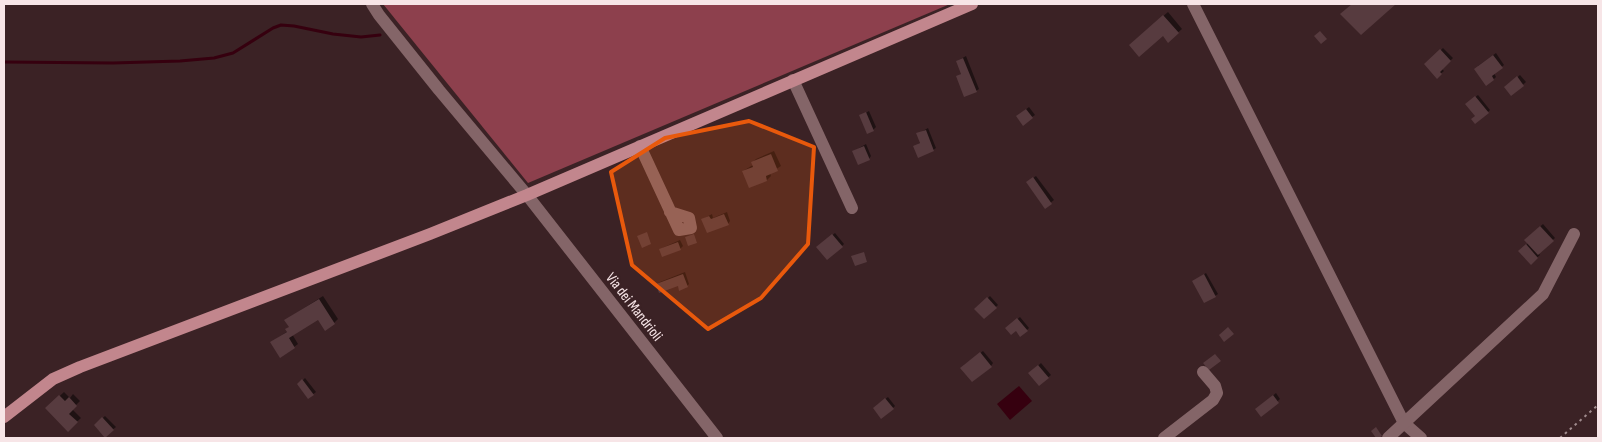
<svg xmlns="http://www.w3.org/2000/svg" width="1602" height="442" font-family="'Sofia Sans Condensed',sans-serif">
<rect width="100%" height="100%" fill="#3b2225"/>
<polygon fill="#8d404d" points="383,4 950,4 528,183"/>
<polygon fill="#36000f" points="1019,386 1032,401 1010,420 997,404"/>
<g fill="#0007">
<polygon points="1168,12 1182,29 1168,41 1163,35 1134,41"/>
<polygon points="1443,48 1453,58 1442,69 1444,71 1437,77 1426,64"/>
<polygon points="1496,53 1504,65 1494,73 1496,77 1494,79 1478,66"/>
<polygon points="966,56 979,89 976,91 957,77 962,73 957,61"/>
<polygon points="1520,75 1526,82 1511,95 1508,85"/>
<polygon points="1478,95 1490,110 1488,112 1476,115 1469,102"/>
<polygon points="1029,107 1035,115 1032,117 1020,114"/>
<polygon points="869,111 876,127 873,130 860,116"/>
<polygon points="928,128 936,148 933,150 915,146 921,142 918,134"/>
<polygon points="866,144 871,156 869,159 854,151"/>
<polygon points="774,151 781,166 770,173 771,176 767,180 750,187 743,171 753,165 752,163 756,159"/>
<polygon points="1036,176 1054,200 1045,207 1030,180"/>
<polygon points="727,212 730,221 728,224 703,219 712,214 713,218"/>
<polygon points="1543,224 1555,238 1538,253 1540,255 1531,263 1520,251 1528,243 1525,240"/>
<polygon points="835,233 844,244 842,246 820,245"/>
<polygon points="680,240 683,246 680,249 660,249"/>
<polygon points="685,272 689,284 687,286 657,284 660,282"/>
<polygon points="1206,273 1218,294 1215,296 1194,281"/>
<polygon points="323,296 338,319 334,323 318,318 292,334 298,344 294,347 276,339 288,331 290,326 290,317"/>
<polygon points="990,296 998,305 984,317 976,309"/>
<polygon points="1020,317 1029,328 1027,330 1016,330 1009,326"/>
<polygon points="983,351 993,363 991,366 964,365"/>
<polygon points="1041,363 1051,375 1040,384 1030,373"/>
<polygon points="305,378 316,392 308,398 301,382"/>
<polygon points="64,392 70,398 73,394 80,401 72,409 81,418 68,430 47,408"/>
<polygon points="1276,393 1280,399 1262,415 1259,407"/>
<polygon points="888,397 895,406 893,408 877,405"/>
<polygon points="105,416 116,427 105,436 95,425"/>
</g>
<g fill="none" stroke-linecap="round" stroke-linejoin="round">
<polyline stroke="#36000f" stroke-width="3" points="4,62 113,63 180,61 214,58 233,53 273,28 281,25 294,26 333,34 361,37 380,35"/>
</g>
<g fill="#573b3f">
<polygon points="1352,4 1396,4 1361,35 1340,14"/>
<polygon points="1163,15 1179,33 1168,43 1163,36 1139,57 1129,45"/>
<polygon points="1320,31 1327,39 1321,44 1314,36"/>
<polygon points="1440,49 1451,61 1440,72 1442,74 1437,79 1424,64"/>
<polygon points="1493,55 1503,68 1492,76 1494,80 1486,86 1474,69"/>
<polygon points="963,58 977,92 964,97 956,76 961,74 956,61"/>
<polygon points="1517,76 1524,86 1511,96 1504,87"/>
<polygon points="1475,96 1489,113 1475,124 1471,119 1475,116 1465,104"/>
<polygon points="1026,109 1033,118 1023,126 1016,116"/>
<polygon points="866,112 874,131 867,134 859,115"/>
<polygon points="926,130 934,151 918,158 913,146 920,143 916,133"/>
<polygon points="864,146 870,160 858,165 852,151"/>
<polygon points="771,154 778,171 766,176 767,181 749,188 742,171 753,167 751,162"/>
<polygon points="1033,177 1052,204 1045,209 1026,182"/>
<polygon points="724,214 729,225 707,233 701,219 709,216 711,219"/>
<polygon points="1540,226 1554,241 1538,255 1524,240"/>
<polygon points="647,232 651,244 642,248 637,236"/>
<polygon points="694,234 697,243 688,246 685,237"/>
<polygon points="832,234 843,247 827,260 816,247"/>
<polygon points="678,242 681,250 662,257 659,249"/>
<polygon points="1526,244 1538,258 1531,265 1518,251"/>
<polygon points="864,252 867,262 855,266 851,256"/>
<polygon points="683,274 688,287 679,291 678,286 659,293 656,284"/>
<polygon points="1204,274 1216,297 1204,303 1192,281"/>
<polygon points="987,297 997,308 984,319 974,309"/>
<polygon points="319,299 335,324 325,331 318,320 289,338 295,348 280,358 270,342 287,332 285,329 289,327 284,320"/>
<polygon points="1017,318 1028,331 1020,337 1016,331 1011,335 1005,328"/>
<polygon points="1228,327 1234,334 1224,342 1219,335"/>
<polygon points="980,352 992,367 972,382 960,368"/>
<polygon points="1215,354 1221,361 1209,370 1203,363"/>
<polygon points="1038,365 1049,378 1039,386 1028,373"/>
<polygon points="302,379 314,395 308,399 297,384"/>
<polygon points="59,395 65,401 69,397 77,406 69,414 78,422 68,432 45,408"/>
<polygon points="1273,395 1279,403 1261,417 1255,409"/>
<polygon points="885,398 894,409 881,419 873,408"/>
<polygon points="102,417 114,430 105,438 94,425"/>
<polygon points="1376,427 1382,436 1379,438 1376,438 1371,431"/>
</g>
<g fill="none" stroke-linecap="round" stroke-linejoin="round">
<polyline stroke="#a18c8e" stroke-width="2" stroke-dasharray="2.5 4" stroke-linecap="butt" points="1560,438 1598,405"/>
<g stroke="#846568" stroke-width="12">
<polyline points="372,4 379,15 439,90 527,195 717,438"/>
<polyline points="1193,4 1404,423 1421,438"/>
<polyline points="793,80 852,208"/>
<polyline points="640,146 679,230 691,228 689,218 670,212"/>
<polyline points="1164,438 1213,400 1217,393 1215,386 1203,372"/>
<polyline points="1388,438 1543,294 1574,234"/>
</g>
<polyline stroke="#c2868d" stroke-width="12" points="4,417 53,379 80,367 430,234 527,195 972,4"/>
</g>
<path fill="#e8590c" fill-opacity="0.2" stroke="#e8590c" stroke-width="4" stroke-linejoin="round" d="M 749,121 L 814,147 L 808,244 L 761,298 L 708,329 L 632,265 L 611,172 L 665,138 Z"/>
<g text-anchor="middle" dominant-baseline="central" stroke-width="4.5" stroke-linejoin="round" paint-order="stroke">
<g font-size="15" fill="#f7e5e7" stroke="#3b2225">
<text transform="translate(634 307) rotate(52)">Via dei Mandrioli</text>
</g>
</g>
<rect width="1602" height="442" fill="none" stroke="#f7e5e7" stroke-width="10"/>
</svg>
